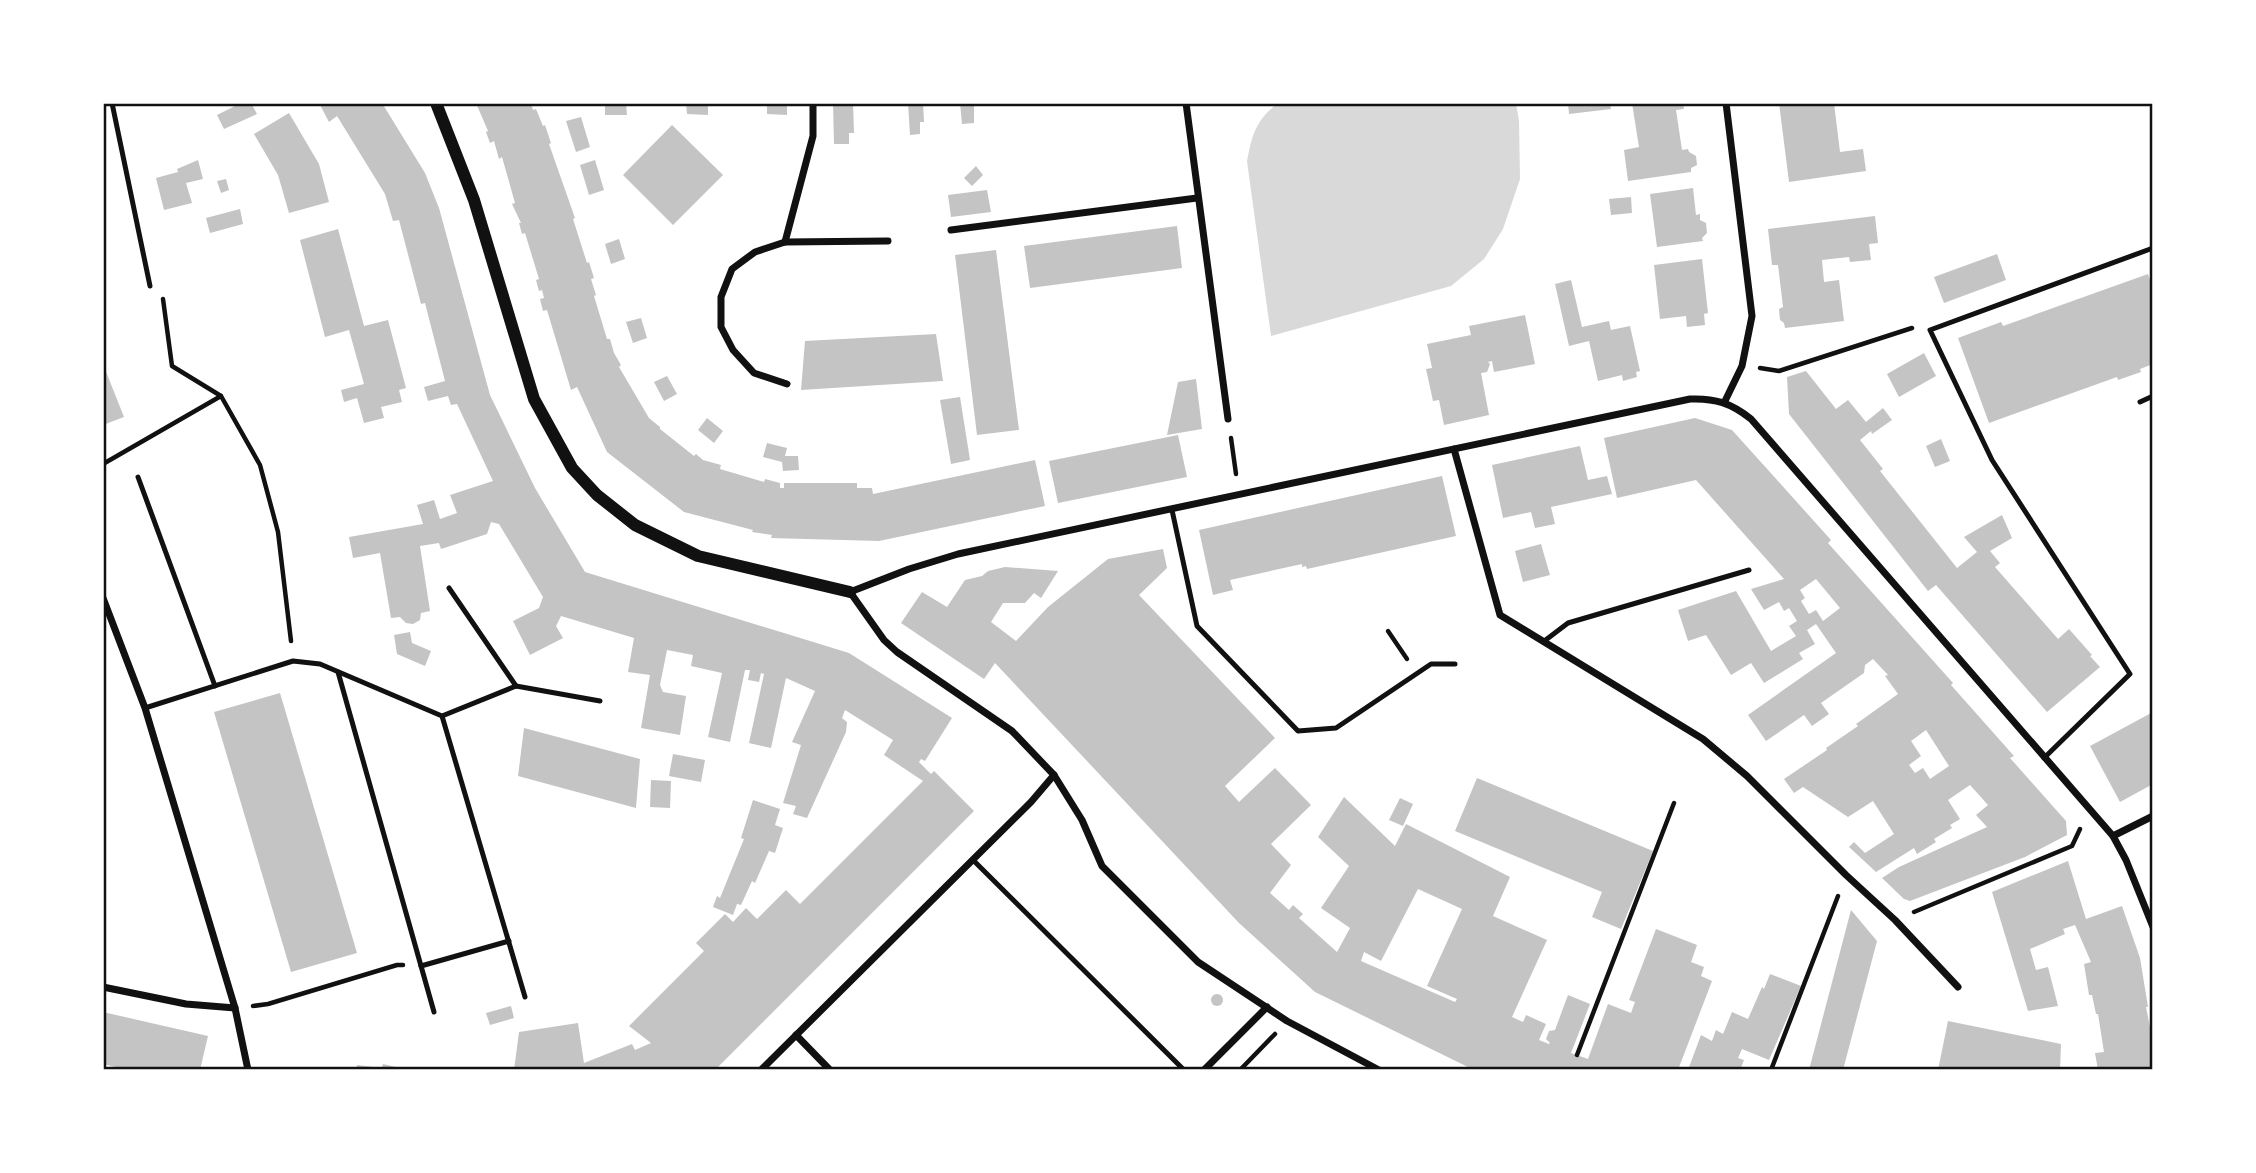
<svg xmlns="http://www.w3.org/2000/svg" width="2256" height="1173" font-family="'Sofia Sans Condensed',sans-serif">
<rect width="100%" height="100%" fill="#fff"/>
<path fill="#d9d9d9" d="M 1278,103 L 1516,103 L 1519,121 L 1520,179 L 1503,229 L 1484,259 L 1451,286 L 1271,336 L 1247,161 C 1252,134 1256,120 1278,103 Z"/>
<g fill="#c4c4c4" fill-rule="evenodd">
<polygon points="241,103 251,103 257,114 224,129 217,115"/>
<polygon points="319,103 382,103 425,173 439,208 490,395 535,488 585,572 849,653 952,718 925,761 921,759 919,762 931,774 934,771 974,811 715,1070 514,1070 519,1032 578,1023 584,1063 632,1044 635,1050 651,1043 629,1026 704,951 696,943 725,914 733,922 746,908 757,919 786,890 800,904 923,781 884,755 893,740 845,710 842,718 847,722 846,732 807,818 793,814 796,806 783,803 801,745 792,742 815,691 786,678 771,748 749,743 764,674 761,673 759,682 748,680 750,670 745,670 730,742 708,737 722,673 691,666 693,655 667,650 660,685 663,692 686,696 680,735 641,728 650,675 628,672 634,638 561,616 556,626 563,638 530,655 513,621 539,608 543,597 499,524 491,522 487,534 441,549 439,543 420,546 430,611 421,613 420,620 413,624 406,623 400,617 391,618 380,553 353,558 349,537 423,524 417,505 434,500 440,519 457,513 450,495 493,481 457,404 451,405 448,396 428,401 424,387 445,381 425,303 421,304 399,220 393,221 385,194 337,116 329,122"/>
<polygon points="476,103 531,103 533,110 536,109 543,126 545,125 551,143 549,144 575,218 573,219 587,263 589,262 594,278 591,279 596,295 594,296 607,339 610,339 614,353 621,365 619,367 649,418 660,427 660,429 694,456 696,454 703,460 721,465 720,469 764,482 765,479 780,483 780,488 784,488 784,483 857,483 857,488 872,488 873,494 1035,460 1045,506 879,541 771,538 772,535 752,532 753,530 684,512 607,452 577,387 571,390 547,310 543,311 540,299 544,298 542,290 539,291 536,280 539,279 525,233 522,234 519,223 521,223 512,204 515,203 502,157 499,159 494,141 490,143 486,132 488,131"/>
<polygon points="605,103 626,103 627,115 605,115"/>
<polygon points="686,103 708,103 708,115 687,114"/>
<polygon points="767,103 787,103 787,115 767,114"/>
<polygon points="833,103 853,103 854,133 849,133 849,144 834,144"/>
<polygon points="908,103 923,103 924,122 920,122 920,134 910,135"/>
<polygon points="960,103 974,103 974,123 962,124"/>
<polygon points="1568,103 1610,103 1611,109 1569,114"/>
<polygon points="1632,103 1683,103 1684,109 1676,110 1682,150 1688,149 1689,152 1696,156 1697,165 1691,168 1691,172 1628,181 1624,150 1639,147"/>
<polygon points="1779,103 1834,103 1840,152 1863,149 1866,171 1789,182"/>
<polygon points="289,113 319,164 329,202 289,213 278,175 254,134"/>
<polygon points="581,117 590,147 576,152 566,121"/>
<polygon points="672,125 723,175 673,225 623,175"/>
<polygon points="198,160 203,179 186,183 192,203 164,210 156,178 178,172 177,169"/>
<polygon points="595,160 604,190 589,195 580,165"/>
<polygon points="976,166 983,175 972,186 964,178"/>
<polygon points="226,179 229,190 221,193 217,181"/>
<polygon points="1693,188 1696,215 1700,214 1700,220 1706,223 1707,233 1702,238 1703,241 1657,247 1650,194"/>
<polygon points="987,190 991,212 951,217 948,195"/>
<polygon points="1631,197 1632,213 1611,215 1609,199"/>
<polygon points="240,209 243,224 210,233 206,218"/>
<polygon points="1875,216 1878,243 1869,244 1871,260 1850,262 1849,257 1822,260 1824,282 1839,280 1844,321 1785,328 1784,323 1780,320 1779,309 1783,307 1778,265 1772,265 1768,229"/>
<polygon points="1177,226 1182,268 1030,288 1024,246"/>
<polygon points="338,229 364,326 388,320 406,388 399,390 402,402 381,407 384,418 364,423 357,398 344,402 341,390 364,384 349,330 325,337 300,240"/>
<polygon points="619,239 625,259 611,264 605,244"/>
<polygon points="996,250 1019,430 977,435 955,255"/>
<polygon points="1997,254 2006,280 1944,303 1934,277"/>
<polygon points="1702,259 1708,313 1704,314 1705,325 1687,327 1686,316 1660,319 1654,265"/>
<polygon points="2148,274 2153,289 2153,364 2140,369 2141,372 2118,380 2117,377 1989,423 1958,338 2001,322 2003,326"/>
<polygon points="1571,280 1582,327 1609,321 1611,330 1630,326 1640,371 1636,372 1637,377 1623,381 1622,375 1598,381 1589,341 1569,346 1555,284"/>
<polygon points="1525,315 1535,364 1494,372 1492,361 1488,362 1490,364 1487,372 1481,373 1489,415 1444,425 1439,400 1433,401 1426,369 1432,368 1427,344 1471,335 1469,326"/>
<polygon points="641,318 647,338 633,343 626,322"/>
<polygon points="936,334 943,381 801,390 805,341"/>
<polygon points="1924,353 1936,376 1899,397 1887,374"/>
<polygon points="103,364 124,417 103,425"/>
<polygon points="1806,371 1836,409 1848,400 1866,422 1883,408 1892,420 1872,434 1871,431 1860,440 1883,469 1880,471 1957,568 1977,552 1964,537 2002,515 2012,538 1990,551 2000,563 1995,567 2058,639 2069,629 2092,655 2090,656 2100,667 2047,712 1936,585 1928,591 1789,414 1787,377"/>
<polygon points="667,376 677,394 664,401 654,382"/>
<polygon points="1196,379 1202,429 1167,435 1178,382"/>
<polygon points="960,397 970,460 951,464 940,400"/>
<polygon points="707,418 723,431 714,443 698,430"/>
<path d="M 1695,418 L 1732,430 L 1831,540 L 1828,543 L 1953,683 L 1951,685 L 2014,756 L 2010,758 L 2066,821 L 2067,835 L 2025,857 L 1910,901 L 1904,899 L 1882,878 L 1899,867 L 1987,827 L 1976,815 L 1988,805 L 1970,785 L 1948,800 L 1960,819 L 1950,825 L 1952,828 L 1934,839 L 1936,842 L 1917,854 L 1914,848 L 1876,872 L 1849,847 L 1854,842 L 1865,853 L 1894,834 L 1873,801 L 1848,817 L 1803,787 L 1794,793 L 1784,779 L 1827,750 L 1826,748 L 1858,726 L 1856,724 L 1898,694 L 1885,676 L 1888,675 L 1873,659 L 1865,665 L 1864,673 L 1821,703 L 1829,714 L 1812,726 L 1804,715 L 1766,741 L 1748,715 L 1836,653 L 1816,624 L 1807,630 L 1815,644 L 1799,653 L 1803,659 L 1764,683 L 1751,663 L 1731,675 L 1706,635 L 1688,641 L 1678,610 L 1736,591 L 1771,651 L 1796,636 L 1789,626 L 1797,621 L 1789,608 L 1784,611 L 1779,602 L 1764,610 L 1751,589 L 1784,579 L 1696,480 L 1617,498 L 1604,438 ZM 1816,579 L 1840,608 L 1823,621 L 1816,610 L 1809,614 L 1801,601 L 1805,598 L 1800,590 ZM 1926,730 L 1949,766 L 1930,779 L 1923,768 L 1915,773 L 1909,765 L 1921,756 L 1911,741 Z"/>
<polygon points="1178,435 1187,477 1058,503 1049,461"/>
<polygon points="1941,439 1950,461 1935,467 1926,446"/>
<polygon points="767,443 787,448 785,456 798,456 799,470 783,471 782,462 763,457"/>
<polygon points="1580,446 1588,480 1607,476 1612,494 1551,507 1555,524 1535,528 1531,512 1503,518 1492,465"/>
<polygon points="1442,476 1456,536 1307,569 1306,566 1302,567 1302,564 1230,580 1233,590 1213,595 1199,530"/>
<polygon points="1541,544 1550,575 1523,582 1515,551"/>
<path d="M 1163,549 L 1167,568 L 1139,595 L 1275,738 L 1225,786 L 1239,802 L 1275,768 L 1311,805 L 1271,844 L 1291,865 L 1270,893 L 1289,910 L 1293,905 L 1303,914 L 1299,918 L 1337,952 L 1350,928 L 1321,908 L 1349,866 L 1318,837 L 1344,797 L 1395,846 L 1406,824 L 1510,877 L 1493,916 L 1547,940 L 1512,1017 L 1523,1022 L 1526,1015 L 1546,1024 L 1539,1040 L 1549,1044 L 1550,1043 L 1546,1039 L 1549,1031 L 1555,1030 L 1568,995 L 1590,1004 L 1571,1053 L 1588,1059 L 1608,1004 L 1631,1013 L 1635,1002 L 1629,1000 L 1656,929 L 1697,945 L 1691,962 L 1704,967 L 1701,976 L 1712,981 L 1678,1070 L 1474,1070 L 1315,992 L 1239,923 L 995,663 L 984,679 L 901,623 L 922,592 L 947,607 L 965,580 L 982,576 L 988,571 L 1005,567 L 1058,571 L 1041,598 L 1034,593 L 1025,603 L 1003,603 L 991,622 L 1016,641 L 1048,607 L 1108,559 ZM 1418,889 L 1462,909 L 1427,986 L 1457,999 L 1455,1002 L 1361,961 L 1364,952 L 1381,961 Z"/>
<polygon points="410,632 412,643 431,651 425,666 397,654 394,635"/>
<polygon points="280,693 357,953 291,972 214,712"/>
<polygon points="2153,712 2153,784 2120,802 2090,746"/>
<polygon points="524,728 640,759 636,808 518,776"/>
<polygon points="673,754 705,760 701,782 669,776"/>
<polygon points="1477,778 1653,851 1621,929 1592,917 1602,892 1455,831"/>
<polygon points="651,780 671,781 670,808 650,807"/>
<polygon points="1400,798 1413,804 1403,826 1389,820"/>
<polygon points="753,800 780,809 775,825 783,828 775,853 769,851 755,883 752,881 741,905 737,904 733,915 713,907 717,896 720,898 744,839 741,838"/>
<polygon points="2068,861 2086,919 2122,906 2140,958 2148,1007 2146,1007 2150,1027 2152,1027 2153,1032 2153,1070 2098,1070 2095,1053 2104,1052 2098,1014 2096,1014 2092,995 2089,995 2084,964 2091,962 2075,925 2063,929 2065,934 2030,949 2036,970 2048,967 2058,1006 2028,1011 1992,892"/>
<polygon points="1851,910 1877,941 1843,1070 1809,1070"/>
<polygon points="1770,974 1801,986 1769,1060 1742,1049 1738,1058 1744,1060 1740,1070 1688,1070 1701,1035 1712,1041 1716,1030 1723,1034 1732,1012 1748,1019 1762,987 1764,989"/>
<circle cx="1217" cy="1000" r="6"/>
<polygon points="511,1006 514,1018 490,1025 486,1013"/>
<polygon points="103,1012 208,1036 200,1070 128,1070 103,1064"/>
<polygon points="1948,1021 2061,1044 2060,1070 1938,1070"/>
<polygon points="383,1064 409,1070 356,1070 357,1065 382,1068"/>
</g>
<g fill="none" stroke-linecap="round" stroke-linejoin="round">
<g stroke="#111" stroke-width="4.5">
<polyline points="163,299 172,366 221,396 260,465 278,532 291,641"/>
<polyline points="1760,368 1779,371 1912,328"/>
<polyline points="1231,438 1236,474"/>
<polyline points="103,464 221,396"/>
<polyline points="1388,631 1407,659"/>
<polyline points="1914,912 2072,846 2080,829"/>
<polyline points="253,1006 268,1004 397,965 403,965"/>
<polyline points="1577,1055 1674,803"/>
<polyline points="1240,1070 1275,1034"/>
<polyline points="1771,1070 1838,896"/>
</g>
<g stroke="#111" stroke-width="5">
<polyline points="112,103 150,286"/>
<polyline points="2140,402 2153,396"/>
<polyline points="138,477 215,686"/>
<polyline points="1172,510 1197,626 1298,731 1336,728 1431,664 1455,664"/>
<polyline points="449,588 516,686"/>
<polyline points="1543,642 1568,623 1749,570"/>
<polyline points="338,672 434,1012"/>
<polyline points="145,708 293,661 320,664 442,716 525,997"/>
<polyline points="442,716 516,686 600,701"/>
<polyline points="2044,758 2130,674 1992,460 1930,330 2153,248"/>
<polyline points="973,860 1184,1070"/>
<polyline points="421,966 509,941"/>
</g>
<g stroke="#111" stroke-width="7">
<polyline points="1186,103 1228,419"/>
<polyline points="951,230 1197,198"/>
<polyline points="785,242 813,136 813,103"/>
<polyline points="787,384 754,373 733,350 721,327 721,297 732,269 755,252 785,242 888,241"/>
<polyline points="1725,401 1742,366 1752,316 1726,103"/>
<polyline points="1454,449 1500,615 1703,739 1747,776 1846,875 1895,920 1958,987"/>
<polyline points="103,598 145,708 235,1008 248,1070"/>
<polyline points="2113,836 2153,816"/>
<polyline points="103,987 186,1004 235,1008"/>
<polyline points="796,1035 830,1070"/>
<polyline points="761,1070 1031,802 1054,775"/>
<polyline points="1204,1070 1267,1007"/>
<path d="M 1379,1070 L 1287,1021 L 1198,962 L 1102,866 L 1082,820 L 1054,775 L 1012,731 L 897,652 L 884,640 L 850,592 L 909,569 L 958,554 L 1690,399 C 1715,398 1731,403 1751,419 L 2113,836 L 2126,860 L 2153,927"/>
</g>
<polyline stroke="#111" stroke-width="12" points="436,103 474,200 534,399 572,468 597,495 635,525 698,556 850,592"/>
</g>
<rect width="2256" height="1173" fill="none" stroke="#ffffff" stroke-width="210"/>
<rect x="105" y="105" width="2046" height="963" fill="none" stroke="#111" stroke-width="2.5"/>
</svg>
